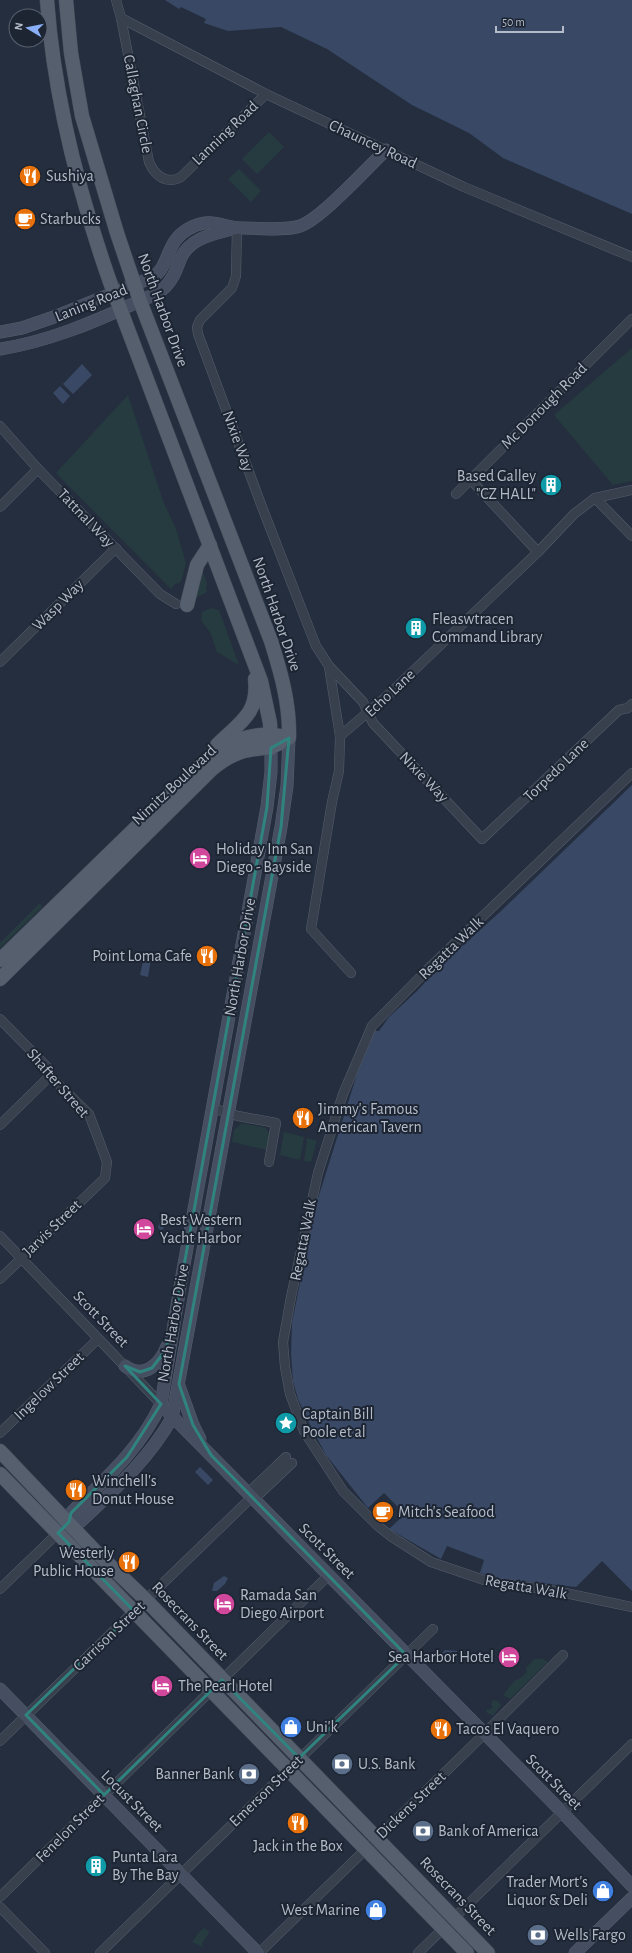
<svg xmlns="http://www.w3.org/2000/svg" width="632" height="1953" font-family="'Alegreya Sans',sans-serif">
<rect width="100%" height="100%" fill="#242e3e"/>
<g fill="#263b3f">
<polygon points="269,132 284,147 257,174 242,159"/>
<polygon points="239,169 261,191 251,202 228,179"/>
<polygon points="632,348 632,481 613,485 554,415"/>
<polygon points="128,395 163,501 176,529 186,563 181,582 175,584 171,589 56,473"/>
<polygon points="202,569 207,583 206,587 207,592 196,598"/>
<polygon points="211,608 219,610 239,665 217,652 210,632 201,620 202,612"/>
<polygon points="40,903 42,907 0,948 0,943"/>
<polygon points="242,1123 266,1128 270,1135 267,1150 232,1142 234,1130"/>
<polygon points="284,1132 304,1137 300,1160 280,1155"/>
<polygon points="307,1138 317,1141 311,1162 304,1161"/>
<polygon points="534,1659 543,1659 548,1662 510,1699 503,1695 515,1680 519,1679 527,1672 526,1668"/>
<polygon points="493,1700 498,1701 501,1705 493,1716 486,1712 487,1709 491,1710 490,1708 493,1708 491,1704"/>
<polygon points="204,1928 209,1931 208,1935 202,1943 202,1947 192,1942 199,1932"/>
</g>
<g fill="#384865">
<polygon points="165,0 632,0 632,214 503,158 469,133 412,105 327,49 281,27 228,31 204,23 206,19 181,7 179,9"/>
<polygon points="82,364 92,375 73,394 63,384"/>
<polygon points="60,386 70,396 63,404 53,393"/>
<polygon points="632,785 632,1591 602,1561 576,1587 503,1579 480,1573 484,1560 447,1546 441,1559 389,1529 405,1514 384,1493 368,1508 326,1455 311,1427 298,1399 293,1381 291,1354 292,1323 315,1208 357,1074 375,1031 379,1031 389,1017 417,991 440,966 501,911"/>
<polygon points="144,957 151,959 148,977 140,975"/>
<polygon points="164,1214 168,1216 167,1222 163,1229 160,1230 158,1227 161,1218"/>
<polygon points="200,1467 213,1480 208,1485 195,1472"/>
<polygon points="224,1576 228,1578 225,1584 217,1591 212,1591 214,1583"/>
<polygon points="445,1650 457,1651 458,1656 455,1660 444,1658 441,1654"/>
<polygon points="164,1681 167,1681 167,1686 162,1692 159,1693 156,1686"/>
</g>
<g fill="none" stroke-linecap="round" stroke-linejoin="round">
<g stroke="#565e6c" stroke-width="10">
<g id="street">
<path d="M 116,0 L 121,18 L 149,162 C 155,176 167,185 181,177 L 266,94"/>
<polyline points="121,18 266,94 464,187 632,257"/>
<polyline points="237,228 236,276 232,288 200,320 197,327 198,334 262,507 316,646 329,666 363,702 373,723 482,839 619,710 628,708 632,704"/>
<polyline points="0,426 38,469 160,594 176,604"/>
<polyline points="470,479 538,552"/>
<polyline points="456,494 632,319"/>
<polyline points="595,498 632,536"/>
<polyline points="0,507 38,469"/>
<polyline points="0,662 116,548"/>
<polyline points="329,667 340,736"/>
<polyline points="632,773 432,965 372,1026 343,1094 318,1173 291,1297 283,1342 285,1367 290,1394 304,1431 343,1491 378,1526 392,1537 431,1562 490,1582 551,1590 632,1607"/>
<polyline points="351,973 311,929 332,802 339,771 340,736 387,696 538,552 574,514 595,498 632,490"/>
<polyline points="0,1019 50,1070 50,1076 89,1114 107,1162 105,1178 0,1279"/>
<polyline points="212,1108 238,1116 276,1123 269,1162"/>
<polyline points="0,1125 50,1076"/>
<polyline points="0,1236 161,1404"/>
<polyline points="0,1433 98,1339"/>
<polyline points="248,1493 286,1457"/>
<polyline points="254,1499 292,1463"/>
<polyline points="0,1589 58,1533"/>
<polyline points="0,1741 252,1497"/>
<polyline points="0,1897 329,1575"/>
<polyline points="0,1907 45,1953"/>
<polyline points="100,1953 433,1629"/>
<polyline points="259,1953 471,1747 563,1655"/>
<polyline points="418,1953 632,1744"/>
</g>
</g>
<g stroke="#565e6c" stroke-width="13">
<g id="secondary">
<path d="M 0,332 L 22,328 L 54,317 L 153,277 C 171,266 164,240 192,227 C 213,217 223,228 243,228 C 259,228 285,231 300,226 C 320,220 368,167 386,150"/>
<path d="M 0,349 C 46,342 92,323 133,304 C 143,299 154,296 163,289 C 172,281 176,271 180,260 C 189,237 215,234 236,228"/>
<path d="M 125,1366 C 144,1380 160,1364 167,1346"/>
<polyline points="179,1386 193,1425 200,1439"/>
<polyline points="167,1411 562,1812 632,1886"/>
<path d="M 69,1522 L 80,1522 C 115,1489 148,1460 172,1418 L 281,827 L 287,786 L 289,738"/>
<path d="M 64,1527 L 69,1522 L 71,1513 C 106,1478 140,1449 161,1404 L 181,1281 L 267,807 L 271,772 L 271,748"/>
<polyline points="0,1689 258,1953"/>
<polyline points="575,1953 632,1898"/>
</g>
</g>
<g stroke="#414957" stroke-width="15">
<g id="primary">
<path d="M 47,0 C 54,97 78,191 110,282 L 261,681 L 270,723 L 271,748"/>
<path d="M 66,0 L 71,53 L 82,116 L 117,233 L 140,301 L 271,641 C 281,673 290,704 289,738"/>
<polyline points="187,605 197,565 210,545"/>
<path d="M 217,745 C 240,722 259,714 255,679"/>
<path d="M 0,960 L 196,769 C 224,747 242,730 280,736"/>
<path d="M 0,979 L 212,769 C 223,760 235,752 249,750 C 260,748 269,749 280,743"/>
<polyline points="0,1451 96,1552 146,1600 488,1953"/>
<polyline points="0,1474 467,1953"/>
</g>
</g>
<use href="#street" stroke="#38404e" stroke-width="9"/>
<use href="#secondary" stroke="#464e61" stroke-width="12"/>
<use href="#primary" stroke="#565f6e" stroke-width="14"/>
</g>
<path fill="none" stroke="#308480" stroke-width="3" stroke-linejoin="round" d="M 289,738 L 281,827 L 179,1384 L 193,1425 L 211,1455 L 406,1655 L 299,1758 L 222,1680 L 104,1795 L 26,1715 L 134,1611 L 58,1533 L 69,1522 L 71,1513 L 127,1457 L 161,1404 L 125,1366 L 140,1372 L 152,1368 L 165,1351 L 172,1332 L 267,807 L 271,748 Z"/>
<defs>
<g id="restaurant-disc" transform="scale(1.15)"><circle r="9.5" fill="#e8710a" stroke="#1d2533"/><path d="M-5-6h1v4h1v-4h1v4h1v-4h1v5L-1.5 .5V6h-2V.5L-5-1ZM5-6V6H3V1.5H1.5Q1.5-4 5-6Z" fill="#fff"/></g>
<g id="cafe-disc" transform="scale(1.15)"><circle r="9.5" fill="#e8710a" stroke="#1d2533"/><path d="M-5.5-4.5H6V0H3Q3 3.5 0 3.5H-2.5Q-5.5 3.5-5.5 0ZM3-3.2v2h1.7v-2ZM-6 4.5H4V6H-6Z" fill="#fff"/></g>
<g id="building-disc" transform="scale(1.15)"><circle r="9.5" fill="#0f9aa8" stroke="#1d2533"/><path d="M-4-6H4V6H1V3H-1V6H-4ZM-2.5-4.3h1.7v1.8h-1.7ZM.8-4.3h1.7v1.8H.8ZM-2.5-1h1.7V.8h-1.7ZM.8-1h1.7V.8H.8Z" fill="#fff"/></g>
<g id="hotel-disc" transform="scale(1.15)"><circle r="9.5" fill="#d1479c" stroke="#1d2533"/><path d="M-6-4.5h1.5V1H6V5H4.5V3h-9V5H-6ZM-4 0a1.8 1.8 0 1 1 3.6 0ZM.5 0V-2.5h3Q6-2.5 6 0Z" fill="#fff"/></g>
<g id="sight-disc" transform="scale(1.15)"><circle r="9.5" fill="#0f9aa8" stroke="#1d2533"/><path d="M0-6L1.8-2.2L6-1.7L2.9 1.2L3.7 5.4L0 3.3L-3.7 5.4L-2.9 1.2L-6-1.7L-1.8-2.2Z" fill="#fff"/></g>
<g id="shop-disc" transform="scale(1.15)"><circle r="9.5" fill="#3f7fe0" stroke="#1d2533"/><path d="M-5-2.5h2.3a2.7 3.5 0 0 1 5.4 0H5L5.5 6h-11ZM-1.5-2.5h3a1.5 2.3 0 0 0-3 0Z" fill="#fff"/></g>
<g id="bank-disc" transform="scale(1.15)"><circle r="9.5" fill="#5c6f8a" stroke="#1d2533"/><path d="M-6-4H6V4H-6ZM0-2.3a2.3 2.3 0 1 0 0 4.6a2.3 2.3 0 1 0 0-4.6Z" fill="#fff"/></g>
</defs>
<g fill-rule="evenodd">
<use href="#restaurant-disc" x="30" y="176"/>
<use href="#cafe-disc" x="25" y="219"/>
<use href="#building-disc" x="551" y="485"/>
<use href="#building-disc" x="416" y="628"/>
<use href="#hotel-disc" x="200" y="858"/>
<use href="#restaurant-disc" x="207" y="956"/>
<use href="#restaurant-disc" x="303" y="1118"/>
<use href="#hotel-disc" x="144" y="1229"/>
<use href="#sight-disc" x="286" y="1423"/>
<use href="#restaurant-disc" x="76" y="1490"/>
<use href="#cafe-disc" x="383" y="1512"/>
<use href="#restaurant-disc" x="129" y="1562"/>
<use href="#hotel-disc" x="224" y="1604"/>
<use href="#hotel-disc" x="509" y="1657"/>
<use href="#hotel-disc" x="162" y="1686"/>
<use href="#shop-disc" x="291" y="1727"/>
<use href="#restaurant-disc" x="441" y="1729"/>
<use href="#bank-disc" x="342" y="1764"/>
<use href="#bank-disc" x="249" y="1774"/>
<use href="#restaurant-disc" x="298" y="1823"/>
<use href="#bank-disc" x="423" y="1831"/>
<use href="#building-disc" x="96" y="1866"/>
<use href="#shop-disc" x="603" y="1891"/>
<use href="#shop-disc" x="376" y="1910"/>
<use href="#bank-disc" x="538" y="1935"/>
</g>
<g text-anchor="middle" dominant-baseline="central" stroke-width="4" stroke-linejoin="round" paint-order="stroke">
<g font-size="16" fill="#b4bbc9" stroke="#1d2533">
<text transform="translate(138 104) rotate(79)">Callaghan Circle</text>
<text transform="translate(225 133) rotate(-44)">Lanning Road</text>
<text transform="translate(373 144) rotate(25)">Chauncey Road</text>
<text transform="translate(91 303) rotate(-22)">Laning Road</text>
<text transform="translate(163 310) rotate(70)">North Harbor Drive</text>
<text transform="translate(544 406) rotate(-45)">Mc Donough Road</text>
<text transform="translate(238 441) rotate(70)">Nixie Way</text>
<text transform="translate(86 518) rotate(46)">Tattnal Way</text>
<text transform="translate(58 605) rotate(-45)">Wasp Way</text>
<text transform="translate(277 614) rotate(71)">North Harbor Drive</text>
<text transform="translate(390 693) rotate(-43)">Echo Lane</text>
<text transform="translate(556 770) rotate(-44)">Torpedo Lane</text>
<text transform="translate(424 777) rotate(46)">Nixie Way</text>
<text transform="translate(174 785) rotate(-43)">Nimitz Boulevard</text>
<text transform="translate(451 948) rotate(-44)">Regatta Walk</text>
<text transform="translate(240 957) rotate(-80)">North Harbor Drive</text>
<text transform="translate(58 1083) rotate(49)">Shafter Street</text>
<text transform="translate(52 1228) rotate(-44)">Jarvis Street</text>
<text transform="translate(303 1240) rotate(-79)">Regatta Walk</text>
<text transform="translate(101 1319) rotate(46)">Scott Street</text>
<text transform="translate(173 1323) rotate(-80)">North Harbor Drive</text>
<text transform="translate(49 1386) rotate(-44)">Ingelow Street</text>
<text transform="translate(327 1551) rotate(45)">Scott Street</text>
<text transform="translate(526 1587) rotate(10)">Regatta Walk</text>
<text transform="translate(190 1621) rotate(46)">Rosecrans Street</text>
<text transform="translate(109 1636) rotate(-44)">Garrison Street</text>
<text transform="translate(554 1782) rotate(45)">Scott Street</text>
<text transform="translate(266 1791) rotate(-44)">Emerson Street</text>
<text transform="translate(132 1801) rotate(45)">Locust Street</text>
<text transform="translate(411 1805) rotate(-44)">Dickens Street</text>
<text transform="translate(70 1828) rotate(-45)">Fenelon Street</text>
<text transform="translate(458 1896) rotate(46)">Rosecrans Street</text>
</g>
<g font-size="16" fill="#b4bbc9" stroke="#1d2533" text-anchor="start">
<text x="46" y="176">Sushiya</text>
<text x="40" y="219">Starbucks</text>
<text x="536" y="476" text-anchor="end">Based Galley<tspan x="536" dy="18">"CZ HALL"</tspan></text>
<text x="432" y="619">Fleaswtracen<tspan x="432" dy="18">Command Library</tspan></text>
<text x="216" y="849">Holiday Inn San<tspan x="216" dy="18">Diego - Bayside</tspan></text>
<text x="192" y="956" text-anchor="end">Point Loma Cafe</text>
<text x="318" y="1109">Jimmy's Famous<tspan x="318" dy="18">American Tavern</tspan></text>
<text x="160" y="1220">Best Western<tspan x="160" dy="18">Yacht Harbor</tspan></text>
<text x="302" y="1414">Captain Bill<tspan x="302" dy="18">Poole et al</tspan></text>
<text x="92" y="1481">Winchell's<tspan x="92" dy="18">Donut House</tspan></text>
<text x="398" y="1512">Mitch's Seafood</text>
<text x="114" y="1553" text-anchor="end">Westerly<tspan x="114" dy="18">Public House</tspan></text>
<text x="240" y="1595">Ramada San<tspan x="240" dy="18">Diego Airport</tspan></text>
<text x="494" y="1657" text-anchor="end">Sea Harbor Hotel</text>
<text x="178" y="1686">The Pearl Hotel</text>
<text x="306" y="1727">Uni'k</text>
<text x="456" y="1729">Tacos El Vaquero</text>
<text x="358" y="1764">U.S. Bank</text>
<text x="234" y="1774" text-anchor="end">Banner Bank</text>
<text x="438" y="1831">Bank of America</text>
<text x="298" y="1846" text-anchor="middle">Jack in the Box</text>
<text x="112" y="1857">Punta Lara<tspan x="112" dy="18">By The Bay</tspan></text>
<text x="588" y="1882" text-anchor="end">Trader Mort's<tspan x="588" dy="18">Liquor &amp; Deli</tspan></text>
<text x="360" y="1910" text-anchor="end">West Marine</text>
<text x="554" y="1935">Wells Fargo</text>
</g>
</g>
<g transform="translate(28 28) rotate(280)"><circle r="19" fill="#1d2533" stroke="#59616f"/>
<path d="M0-3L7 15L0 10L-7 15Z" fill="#8aaef8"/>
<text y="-6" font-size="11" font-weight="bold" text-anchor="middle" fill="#b4bbc9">N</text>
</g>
<path d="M496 26v6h67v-6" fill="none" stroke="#b4bbc9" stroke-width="2"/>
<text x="502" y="26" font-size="12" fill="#b4bbc9" stroke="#1d2533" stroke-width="3" paint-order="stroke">50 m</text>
</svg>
